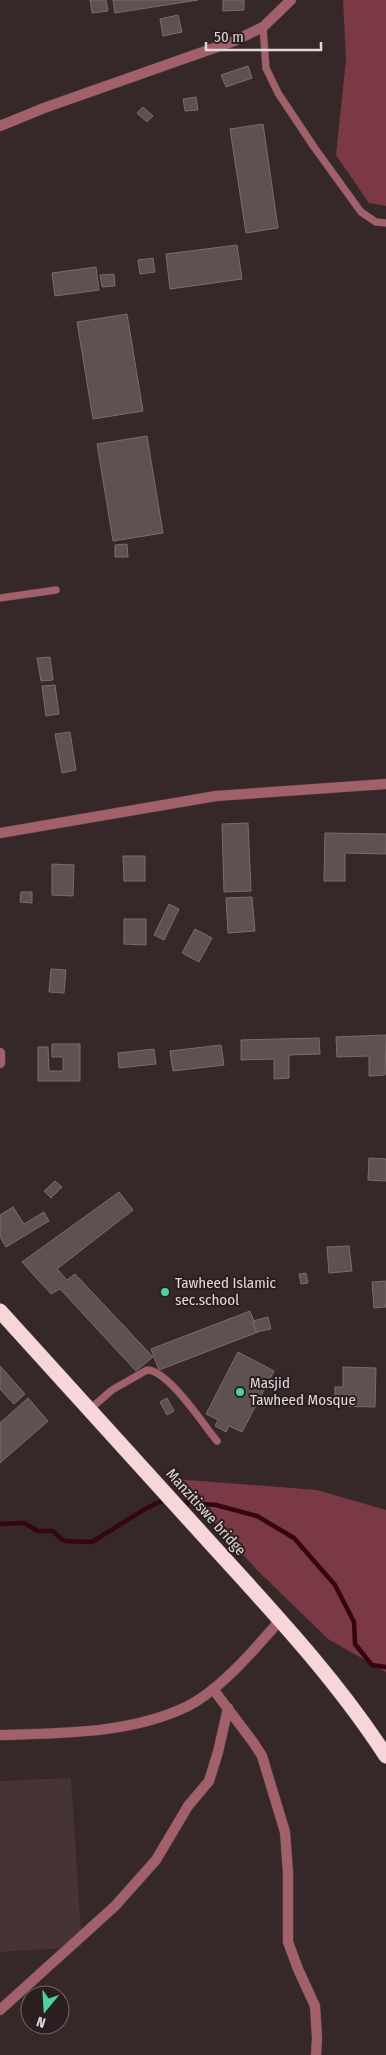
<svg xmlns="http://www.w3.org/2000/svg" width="386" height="2055" font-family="'Fira Sans Condensed',sans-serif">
<rect width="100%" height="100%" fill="#362829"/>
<polygon fill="#463335" points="71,1778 82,1947 0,1952 0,1781"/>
<g fill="#7a3944">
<polygon points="343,0 386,0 386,206 369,203 336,155 346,60"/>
<polygon points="175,1479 317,1490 386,1510 386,1672 328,1639 258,1571"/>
</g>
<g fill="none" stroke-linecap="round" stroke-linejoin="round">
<g stroke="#350511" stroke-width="4.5">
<polyline points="178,1502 216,1505 257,1516 294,1538 335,1585 354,1622 355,1644 372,1665 386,1667"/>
<polyline points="0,1524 24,1523 38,1531 53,1531 59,1537 65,1541 92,1542 145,1509 163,1500 168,1501"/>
</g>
</g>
<g fill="#5f5051" stroke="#7c6b6d">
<polygon points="90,0 106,0 108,11 92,13"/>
<polygon points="113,0 198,0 115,13"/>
<polygon points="223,0 244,0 244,10 223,11"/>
<polygon points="178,15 182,32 163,36 160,19"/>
<polygon points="248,66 252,78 226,87 221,75"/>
<polygon points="196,97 198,110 185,111 183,99"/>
<polygon points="143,107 153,116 147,122 137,113"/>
<polygon points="263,124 278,228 246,233 230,129"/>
<polygon points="237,245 242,279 170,289 166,254"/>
<polygon points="153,258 155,272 140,274 138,260"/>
<polygon points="96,267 99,290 55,296 52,273"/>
<polygon points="114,274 115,286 102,287 100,275"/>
<polygon points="127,314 143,411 93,419 77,322"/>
<polygon points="147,436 163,533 113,541 97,444"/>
<polygon points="127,544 128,557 115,557 115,545"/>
<polygon points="50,657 53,680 41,681 37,658"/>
<polygon points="55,685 59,714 46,716 42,686"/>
<polygon points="70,732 76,770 62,773 55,734"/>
<polygon points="248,823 251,891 224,892 222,824"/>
<polygon points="325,833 386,834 386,854 345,853 345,881 324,881"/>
<polygon points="123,856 145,856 145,881 124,881"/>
<polygon points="52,864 74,865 73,896 52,895"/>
<polygon points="21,892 32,892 32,903 20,902"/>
<polygon points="252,897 255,931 228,933 226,898"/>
<polygon points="169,904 179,909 164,940 154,935"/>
<polygon points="124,919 146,919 146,945 124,944"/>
<polygon points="195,929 212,938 199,962 182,953"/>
<polygon points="51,969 66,970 64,993 49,992"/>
<polygon points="386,1035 385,1075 369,1076 369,1056 337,1057 336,1037"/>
<polygon points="319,1038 320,1054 289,1055 289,1078 274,1079 274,1059 241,1060 241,1040"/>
<polygon points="52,1044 80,1044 80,1081 38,1081 38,1047 48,1047 49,1071 63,1071 63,1057 52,1057"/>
<polygon points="221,1045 224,1065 173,1071 170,1051"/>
<polygon points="154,1049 156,1064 119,1068 118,1053"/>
<polygon points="369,1158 386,1159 386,1181 368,1180"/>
<polygon points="55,1181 62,1187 51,1198 44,1191"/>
<polygon points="119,1192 133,1210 57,1269 67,1280 75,1274 153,1357 136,1371 60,1289 51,1294 22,1262"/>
<polygon points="13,1207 24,1224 44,1212 49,1221 6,1247 0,1237 0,1215"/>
<polygon points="349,1246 352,1271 329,1273 327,1247"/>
<polygon points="306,1273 308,1283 301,1284 299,1274"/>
<polygon points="386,1281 386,1307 374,1308 372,1282"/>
<polygon points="250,1311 258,1332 159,1370 151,1349"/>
<polygon points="268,1317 271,1329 256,1332 253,1321"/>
<polygon points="238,1352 274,1371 242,1432 229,1426 226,1432 215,1426 218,1420 206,1414"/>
<polygon points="0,1366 25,1394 14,1404 0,1389"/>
<polygon points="343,1367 376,1368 375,1407 335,1406 335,1387 343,1387"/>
<polygon points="28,1398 48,1421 0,1463 0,1423"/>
<polygon points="167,1398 174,1411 167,1415 160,1402"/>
</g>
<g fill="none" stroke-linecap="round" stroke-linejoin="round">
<g stroke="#514445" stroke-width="8">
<g id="lane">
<polyline points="263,27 266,68 278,93 314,147 361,212 376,222 386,223"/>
<polyline points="0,598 56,590"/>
<path d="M 89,1410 L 112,1390 L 147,1370 C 168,1370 203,1424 217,1441"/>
</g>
</g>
<g stroke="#514445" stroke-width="11">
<g id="street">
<polyline points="0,126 44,108 234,41 263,27 291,0"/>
<polyline points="0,833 216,796 386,784"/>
<polyline points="0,1053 0,1063"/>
<polyline points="213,1689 253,1742 262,1756 285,1832 288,1873 288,1942 298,1969 315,2006 317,2038 316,2055"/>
<path d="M 0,1735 C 62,1733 131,1734 188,1706 C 221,1689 256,1648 280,1620"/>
<polyline points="0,2010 115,1906 156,1860 188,1806 209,1781 218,1752 228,1708"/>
</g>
</g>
<g stroke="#514445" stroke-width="16">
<path id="highway" d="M 0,1311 C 71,1390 142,1468 213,1546 C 274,1613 336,1679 386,1756"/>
</g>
<use href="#lane" stroke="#a2616a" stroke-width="7"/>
<use href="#street" stroke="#a2616a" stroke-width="10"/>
<use href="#highway" stroke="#f7d6d9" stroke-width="15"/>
</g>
<g fill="#4dd39a" stroke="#2b1e20" stroke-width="2">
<circle cx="165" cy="1292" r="5"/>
<circle cx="240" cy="1392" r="5"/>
</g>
<g text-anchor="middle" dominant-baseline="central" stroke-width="4" stroke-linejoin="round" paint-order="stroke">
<g font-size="15" fill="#e0d7d8" stroke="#2b1e20" text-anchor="start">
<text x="175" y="1283">Tawheed Islamic<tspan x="175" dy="17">sec.school</tspan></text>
<text x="250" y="1383">Masjid<tspan x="250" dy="17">Tawheed Mosque</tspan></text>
</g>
<g font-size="15" fill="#e0d7d8" stroke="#2b1e20">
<text transform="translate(206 1512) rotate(48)">Manzitiswe bridge</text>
</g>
</g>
<g transform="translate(45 2010) rotate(198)"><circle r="24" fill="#2b1e20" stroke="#73686a"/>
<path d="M0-4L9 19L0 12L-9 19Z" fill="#4dd39a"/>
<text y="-8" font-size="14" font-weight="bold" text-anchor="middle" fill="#e0d7d8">N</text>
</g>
<path d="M206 42v8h115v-8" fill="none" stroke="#e0d7d8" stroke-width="2.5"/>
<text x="214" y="42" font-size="15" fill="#e0d7d8" stroke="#2b1e20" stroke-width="4" paint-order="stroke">50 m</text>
</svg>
